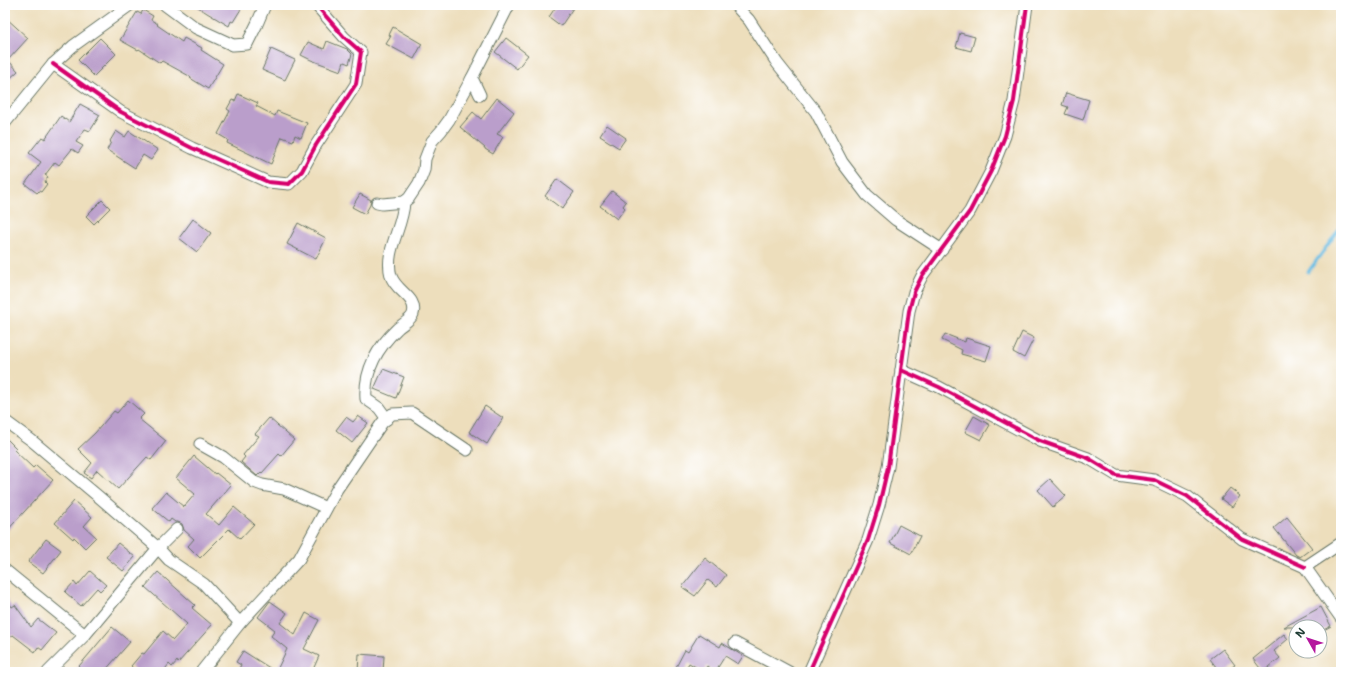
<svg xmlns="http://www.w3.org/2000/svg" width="1346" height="677" font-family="'Shantell Sans',sans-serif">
<rect width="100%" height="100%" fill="#fff"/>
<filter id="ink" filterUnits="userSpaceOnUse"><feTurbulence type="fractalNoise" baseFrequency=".025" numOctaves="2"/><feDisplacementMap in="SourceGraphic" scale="8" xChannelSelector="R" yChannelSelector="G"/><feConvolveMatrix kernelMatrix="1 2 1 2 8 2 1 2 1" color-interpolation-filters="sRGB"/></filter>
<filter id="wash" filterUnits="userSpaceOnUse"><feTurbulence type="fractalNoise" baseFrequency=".012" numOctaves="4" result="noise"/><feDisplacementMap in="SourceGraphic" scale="16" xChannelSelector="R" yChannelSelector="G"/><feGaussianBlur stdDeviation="0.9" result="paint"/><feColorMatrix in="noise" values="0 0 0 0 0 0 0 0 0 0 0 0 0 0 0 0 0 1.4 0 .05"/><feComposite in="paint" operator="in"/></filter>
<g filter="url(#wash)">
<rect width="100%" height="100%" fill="#eddebc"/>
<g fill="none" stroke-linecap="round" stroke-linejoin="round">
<polyline stroke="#68bde4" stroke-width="3" points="1308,272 1341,227"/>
</g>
<g id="blocks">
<g fill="#ba9ecb">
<polygon points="195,5 234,5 241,9 233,22 231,21 229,26 207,13"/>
<polygon points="557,5 575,5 561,26 549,17"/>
<polygon points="143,10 153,16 151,20 158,24 157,25 182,42 184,38 202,48 201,50 223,64 208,89 190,78 191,77 162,61 160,63 139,49 138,50 120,40 137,12 141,14"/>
<polygon points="5,17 28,38 8,60 18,71 5,83"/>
<polygon points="393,27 422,44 414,59 386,44 391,36 389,35"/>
<polygon points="960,33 975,37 971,51 956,47"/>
<polygon points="100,38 116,54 94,76 78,60"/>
<polygon points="506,38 528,55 517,69 495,52"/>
<polygon points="327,41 347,49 352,54 349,64 344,62 341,71 311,60 301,55 308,42 324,49"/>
<polygon points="271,49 295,60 285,80 262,70"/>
<polygon points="1066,93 1089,100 1083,120 1065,114 1068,107 1062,105"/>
<polygon points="238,94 258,103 256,106 275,116 277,111 307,123 301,138 295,135 293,141 282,137 271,164 227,143 228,140 218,134 230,111 227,109 232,100 235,101"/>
<polygon points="497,98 514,112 497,134 503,137 493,154 485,149 485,148 460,127 473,112 481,119"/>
<polygon points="80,104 100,115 90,131 85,129 76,142 83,146 78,153 72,149 59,165 55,162 45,175 48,177 45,182 47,184 41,192 39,191 37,193 25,184 41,162 29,153 42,137 45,139 61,116 69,122"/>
<polygon points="607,125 626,138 619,148 600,136"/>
<polygon points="116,131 125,137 129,131 158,150 151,160 143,155 135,168 107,150 111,142 110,141"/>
<polygon points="557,179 574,192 562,209 545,196"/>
<polygon points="612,191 626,202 623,206 625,208 617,219 600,206"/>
<polygon points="360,194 371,200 370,205 365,214 352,207"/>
<polygon points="102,200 110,208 94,224 86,216"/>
<polygon points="193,219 211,233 197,252 179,238"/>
<polygon points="298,223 326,238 316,259 287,244"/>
<polygon points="1022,332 1034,338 1024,358 1013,352"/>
<polygon points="945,334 965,342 966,338 991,346 986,361 961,354 962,350 942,340"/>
<polygon points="383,369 404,377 396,398 374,389"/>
<polygon points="128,400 144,414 139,419 166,441 151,460 147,457 118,489 97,470 91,478 84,473 92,463 78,449 95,433 114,411 117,413"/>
<polygon points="485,406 503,418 487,444 469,432"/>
<polygon points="358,416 368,423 352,443 336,430 346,417 353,422"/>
<polygon points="974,416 990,425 981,440 965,432"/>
<polygon points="269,418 294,440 281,456 279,454 262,473 261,472 257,476 241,462 245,457 243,455 259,436 255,434"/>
<polygon points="5,437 16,448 14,450 33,468 36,465 53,480 5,533"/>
<polygon points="194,456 215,474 216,473 231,485 206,514 219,525 234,507 254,524 240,539 229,529 200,558 188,546 194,539 184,530 182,524 178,522 175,522 171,519 169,522 152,508 166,492 184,507 195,494 176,478"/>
<polygon points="1050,479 1066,496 1053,507 1038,490"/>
<polygon points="1230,488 1240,496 1232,507 1221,499"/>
<polygon points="74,501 92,517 84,526 96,537 85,548 74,537 73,539 55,523"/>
<polygon points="1287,517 1312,548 1300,557 1296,555 1274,528"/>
<polygon points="899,525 920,536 911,554 890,543"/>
<polygon points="46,539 61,550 43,573 28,562"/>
<polygon points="118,543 135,557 123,571 106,557"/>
<polygon points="705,558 726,575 717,587 708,580 695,596 682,587"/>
<polygon points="90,571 106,585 100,591 97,588 81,606 65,592 74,582 77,586"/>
<polygon points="158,572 195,605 192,608 212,625 178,663 177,661 172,667 169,664 163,672 137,672 131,666 142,653 144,654 163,631 173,640 187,624 145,587"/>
<polygon points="5,597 12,607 15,605 31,627 38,619 56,633 42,650 38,647 35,652 13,635 5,640"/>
<polygon points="270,601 287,613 280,623 295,635 306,613 319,620 304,649 319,656 312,672 237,672 241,665 236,662 243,651 276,672 287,649 271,636 275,630 258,617"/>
<polygon points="1321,607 1331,626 1320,632 1320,627 1284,627"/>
<polygon points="112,627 130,642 104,672 74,672"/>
<polygon points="699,634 720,647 722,643 743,656 738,664 725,656 715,672 707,666 704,672 689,663 684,672 675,669 685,650 688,652"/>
<polygon points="1284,634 1288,639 1274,651 1280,658 1263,672 1253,659"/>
<polygon points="1223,649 1235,665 1225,672 1220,672 1210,659"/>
<polygon points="359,654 384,656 383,672 358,672"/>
</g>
</g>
</g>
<g filter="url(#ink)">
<use href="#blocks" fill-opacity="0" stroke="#677564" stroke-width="1"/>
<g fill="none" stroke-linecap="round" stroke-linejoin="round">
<g stroke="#677564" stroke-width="13">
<g id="minor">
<polyline points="165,5 196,28 233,45 247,44 257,24 265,5"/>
<polyline points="735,5 749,20 777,63 816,112 842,162 867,195 896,220 942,250"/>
<polyline points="53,64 121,112 192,148 268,182 289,184 302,171 316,145 356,84 361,52 344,37 317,6 315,5"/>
<polyline points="480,95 472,78 509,5"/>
<polyline points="5,123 53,64 73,46 130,5"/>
<polyline points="377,203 382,204 404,202 409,198 419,183 424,170 425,159 432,141 441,131 449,120 472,78"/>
<polyline points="901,370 939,387 1040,441 1088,458 1116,475 1154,480 1187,496 1242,539 1305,567"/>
<path d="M 387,419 L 379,408 L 366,399 C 364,371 378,347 397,329 C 402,324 411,320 413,314 C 418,297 396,292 391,276 C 384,250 403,228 404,202"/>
<polyline points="5,421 31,440 99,497 158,548 169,560 204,584 240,623"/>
<polyline points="200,444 223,457 254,482 262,485 284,489 326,508"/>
<polyline points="1341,543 1305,567 1341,618"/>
<polyline points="5,570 85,635 158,548 177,529"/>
<polyline points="735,643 789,672"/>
<polyline points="48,672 85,635"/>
<polyline points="201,672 240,623 299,559 337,489 382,423 392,414 412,413 467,450"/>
<polyline points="809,672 868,540 879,505 888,467 909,311 914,292 922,276 970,211 991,171 1005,136 1014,101 1027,5"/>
</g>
</g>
<use href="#minor" stroke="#fff" stroke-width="11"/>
<g stroke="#fff" stroke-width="6">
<g id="cycleway">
<polyline points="53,64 121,112 192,148 268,182 289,184 302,171 316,145 356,84 361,52 344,37 317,6 315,5"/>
<polyline points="901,370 939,387 1040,441 1088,458 1116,475 1154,480 1187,496 1242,539 1305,567"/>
<polyline points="809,672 868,540 879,505 888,467 909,311 914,292 922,276 970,211 991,171 1005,136 1014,101 1027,5"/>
</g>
</g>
<use href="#cycleway" stroke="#d6006c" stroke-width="4"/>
</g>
</g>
<rect width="1346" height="677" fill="none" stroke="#fff" stroke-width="20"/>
<g transform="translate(1308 639) rotate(309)"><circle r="19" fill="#ffffff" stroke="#a5b1ae"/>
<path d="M0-3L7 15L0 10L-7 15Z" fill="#b5179e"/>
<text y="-6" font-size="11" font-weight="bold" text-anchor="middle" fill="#1f3d34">N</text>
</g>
</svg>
